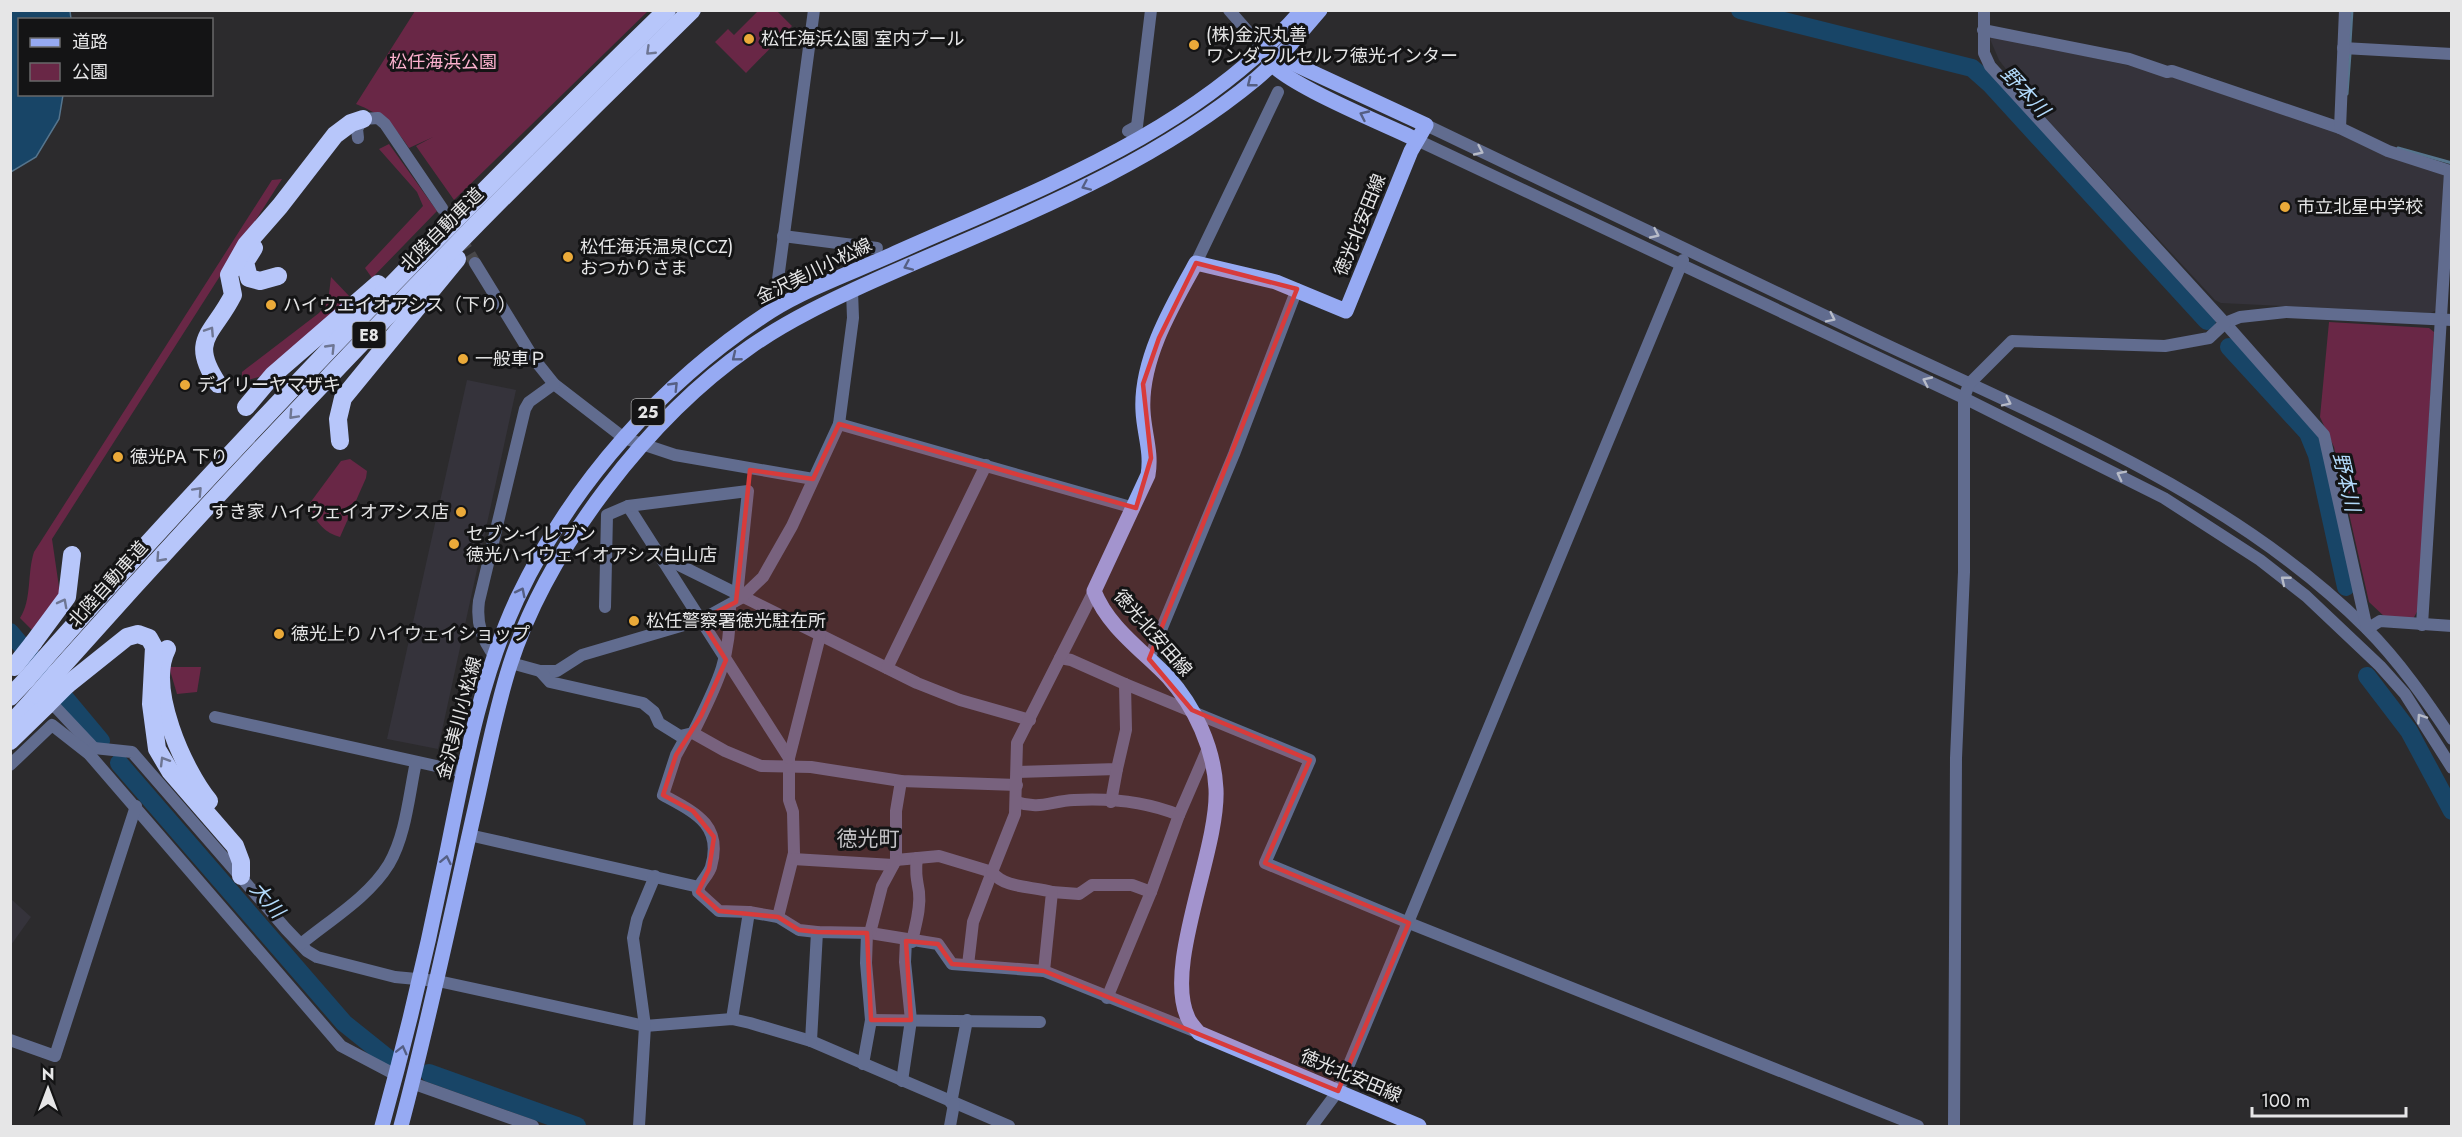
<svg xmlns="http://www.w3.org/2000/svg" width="2462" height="1137" font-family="Jost,'Noto Sans JP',sans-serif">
<rect width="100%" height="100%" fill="#2c2b2d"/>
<g fill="#35333b">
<polygon points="1993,36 2172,75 2337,130 2444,175 2436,310 2431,313 2221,303 2215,300 2030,101 1999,60 1990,39"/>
<polygon points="467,380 516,390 438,749 387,739"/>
<polygon points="11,899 31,917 11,945"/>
</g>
<g fill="#692746">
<path d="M 415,11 L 648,11 L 454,200 L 416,146 L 433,137 L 409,148 C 395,126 381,114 356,104 Z"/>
<polygon points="758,11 777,11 792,26 746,73 715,42 728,29 734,35"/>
<polygon points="389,144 437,211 372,278 365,268 423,206 417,192 379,149"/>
<path d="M 282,179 L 52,539 L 60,594 L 33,631 L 20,618 C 32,600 27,573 34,552 L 272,180 Z"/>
<polygon points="331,277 351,298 259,377 248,380 242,377 242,372 247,368 319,313 328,302"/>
<polygon points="2329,322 2429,328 2434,332 2418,610 2413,619 2386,618 2369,602 2334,447 2320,417"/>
<path d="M 350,459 L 367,471 L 366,478 L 340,537 C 324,533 312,519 310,503 L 341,461 Z"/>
<polygon points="169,667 201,667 197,692 177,694"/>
</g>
<polygon fill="#184567" stroke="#56758d" stroke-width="1.5" points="11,10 70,11 71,19 20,20 20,94 63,95 59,119 36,157 11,172"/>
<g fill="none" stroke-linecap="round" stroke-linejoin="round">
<g stroke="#56758d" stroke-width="3">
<polyline points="2350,43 2352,10"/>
<polyline points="2347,94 2350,54"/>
<polyline points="2398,148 2452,163"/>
</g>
<g stroke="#184567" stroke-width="18">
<polyline points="1740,10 1972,68 1990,84 2207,321"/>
<polyline points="2229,347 2308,433 2317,455 2346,587"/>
<polyline points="10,632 101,741"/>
<polyline points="2367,676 2409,731 2452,811"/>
<polyline points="119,763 344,1023 389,1059"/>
<polyline points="429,1073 577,1126"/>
</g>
<polyline stroke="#484749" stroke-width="12" stroke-dasharray="12 6" stroke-linecap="butt" points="442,208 475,263"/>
<g stroke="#616c8f" stroke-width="12">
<polyline points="1229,10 1264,50"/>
<polyline points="1983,30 2129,59 2167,72 2172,71 2340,128 2388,151 2450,171 2422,625"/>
<polyline points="2343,48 2452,54"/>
<path d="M 1426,125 C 1576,197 1726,268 1876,340 C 2043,419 2234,495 2366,628 C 2399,661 2426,700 2452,739"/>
<polyline points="2340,128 2345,10"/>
<polyline points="1128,131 1137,126 1151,10"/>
<polyline points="358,138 357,129 363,119 378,118 385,124 442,208"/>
<polyline points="1417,140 1964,398 2164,498 2260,560 2306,596 2380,666 2405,694 2452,768"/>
<polyline points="783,236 877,248"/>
<polyline points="475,263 534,359 554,384 624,438 675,455 813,479"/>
<polyline points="1196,263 1278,92"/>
<polyline points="774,309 814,10"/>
<polyline points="2452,320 2286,312 2240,317 2225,323 2324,435 2367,629 2380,621 2452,626"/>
<polyline points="839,424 1134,508"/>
<polyline points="628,506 789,758 789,800 793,812 794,853 778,917"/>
<polyline points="663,561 671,561 917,683 960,700 1030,720"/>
<polyline points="605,607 607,515 628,506 748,491 737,596"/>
<path d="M 495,657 C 482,639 476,624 479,601 L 525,409 L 529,402 L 554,384"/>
<polyline points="1149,659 1234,454 1297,289"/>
<polyline points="511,663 540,671 557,671 582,655 701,620 741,598 763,577 792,526 839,424 853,318 852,291"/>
<polyline points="887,668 986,465"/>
<polyline points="540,671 550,682 643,703 654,712 659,723 680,736 693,733 725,751 761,766 811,767 901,781 1017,785"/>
<polyline points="1125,684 1310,760 1265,863 1409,923 1918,1126"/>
<polyline points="46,697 94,748"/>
<polyline points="215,717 463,772"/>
<path d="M 693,733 C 716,686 731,660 730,606"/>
<path d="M 687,735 L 676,755 L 663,795 C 696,813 723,825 711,867 C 709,874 702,880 699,887"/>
<polyline points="89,754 94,748 132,752 286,929 307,951 317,957 395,977 438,981 645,1026 732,1019 750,1023 811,1041 1009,1126"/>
<polyline points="789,758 820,636"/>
<polyline points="10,765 52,725 89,754 341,1046 396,1075"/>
<polyline points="1017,772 1117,769 1126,730 1125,684 1071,660 1060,658"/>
<polyline points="901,781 896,811 896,860 939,856 992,872 973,922 968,965"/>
<path d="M 1016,802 C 1040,810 1051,801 1074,800 C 1109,798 1147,802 1179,815 L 1208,748"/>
<polyline points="1111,802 1117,769"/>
<polyline points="469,835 699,887 698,892 719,911 749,912 778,917 799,930 817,932 870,933 938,944 952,964 1044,971 1199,1033"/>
<polyline points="793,859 893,865"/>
<polyline points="1052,892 1079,894 1092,885 1132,885 1151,892 1107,998"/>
<polyline points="1151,892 1179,815"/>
<polyline points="870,933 882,886 896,860"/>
<path d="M 912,942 C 915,926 921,909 919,892 C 917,880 915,872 917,858"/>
<path d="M 301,944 C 330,920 369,897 389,864 C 406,835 409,794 416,762"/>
<path d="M 1044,971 L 1052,892 C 1033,886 1005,889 992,872 L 1015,814 L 1017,743 L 1094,591"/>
<polyline points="732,1019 749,912"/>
<polyline points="871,1020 1040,1022"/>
<polyline points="10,1040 55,1056 136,806"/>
<polyline points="811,1041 817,932"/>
<polyline points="863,1064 871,1020 866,963 867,933"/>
<polyline points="902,1081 911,1020 905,962 906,940"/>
<polyline points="412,1083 533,1126"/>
<polyline points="951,1103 967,1020"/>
<polyline points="639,1126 645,1026 633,938 637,919 655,876"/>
<polyline points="950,1126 954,1104"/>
<polyline points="1312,1126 1338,1091 1683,260"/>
<polyline points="1954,1126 1956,758 1964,572 1964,398 1969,384 2012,341 2165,346 2209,338 2225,323 1990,66 1984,53 1984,10"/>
</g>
<g stroke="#96aaf3" stroke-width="15">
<path d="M 1264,50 L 1426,125 L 1411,151 L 1346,311 L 1276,282 L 1196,263 C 1172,306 1140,360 1143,411 C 1144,433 1152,452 1148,475 L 1094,591 C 1108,627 1142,650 1168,677 C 1195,707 1214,748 1216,789 C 1219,850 1163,966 1188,1018 C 1190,1023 1195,1028 1199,1033 L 1419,1126"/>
<path d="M 1267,58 C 1277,81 1389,126 1417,140"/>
<path d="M 382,1126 C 406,1039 427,951 445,862 C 463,774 479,681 517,599 C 572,483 663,381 771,311 C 806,289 853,272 891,255 C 1036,190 1194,134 1302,10"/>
<path d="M 401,1126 C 429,1021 451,915 475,809 C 486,761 495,712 510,665 C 548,548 649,417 750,347 C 787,321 831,300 873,281 C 1005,222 1144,172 1256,79 C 1280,59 1300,33 1320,10"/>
</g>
<g stroke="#b7c6fa" stroke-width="18">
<polyline points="254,248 245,262 249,278 260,281 278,276"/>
<path d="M 218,384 C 188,339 213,335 233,295 L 229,275 L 246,245 L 280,206 L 335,135 L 351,123 L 363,119"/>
<polyline points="246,407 273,375 378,284"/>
<polyline points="340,441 338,419 343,398 457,259"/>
<polyline points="33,643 67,597 72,555"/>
<path d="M 167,649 C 147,688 183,769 209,801"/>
<path d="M 45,658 C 243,434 452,219 667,10"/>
<path d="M 57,672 C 260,444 473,223 692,10"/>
<polyline points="67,685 127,637 138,634 149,638 154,647 151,704 157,749 170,771 235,846 241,862 241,876"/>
<polyline points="10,697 26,680"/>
<polyline points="10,725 37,695"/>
<polyline points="10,741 46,706"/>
</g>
<g stroke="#b7c6fa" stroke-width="18">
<polyline points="14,667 33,643"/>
<polyline points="26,680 45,658"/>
<polyline points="37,695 57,672"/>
<polyline points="46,706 67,685"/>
</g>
</g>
<defs><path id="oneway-chevron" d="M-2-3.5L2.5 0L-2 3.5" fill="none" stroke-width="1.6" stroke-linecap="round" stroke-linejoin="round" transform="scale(1.5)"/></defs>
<g stroke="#6e7693">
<use href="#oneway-chevron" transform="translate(650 51) rotate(136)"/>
<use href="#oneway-chevron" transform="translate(210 331) rotate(-57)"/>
<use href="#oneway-chevron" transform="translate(331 348) rotate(-46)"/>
<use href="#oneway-chevron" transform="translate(293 415) rotate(133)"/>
<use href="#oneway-chevron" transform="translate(198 491) rotate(-47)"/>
<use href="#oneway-chevron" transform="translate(160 558) rotate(132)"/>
<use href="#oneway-chevron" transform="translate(63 603) rotate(-62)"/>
<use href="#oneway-chevron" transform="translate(164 761) rotate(-121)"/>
</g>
<g stroke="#555f84">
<use href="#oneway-chevron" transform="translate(1251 83) rotate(142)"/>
<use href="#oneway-chevron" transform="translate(1364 115) rotate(-155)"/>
<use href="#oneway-chevron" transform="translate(1086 186) rotate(156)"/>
<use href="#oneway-chevron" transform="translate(908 266) rotate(156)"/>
<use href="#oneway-chevron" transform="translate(736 357) rotate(141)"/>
<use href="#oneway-chevron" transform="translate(674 386) rotate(-46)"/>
<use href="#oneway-chevron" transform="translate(521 592) rotate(-63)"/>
<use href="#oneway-chevron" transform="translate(446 860) rotate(-78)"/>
<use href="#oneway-chevron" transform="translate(402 1050) rotate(-76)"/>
</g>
<g stroke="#b7bbc8">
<use href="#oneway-chevron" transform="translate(1479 151) rotate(25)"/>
<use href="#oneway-chevron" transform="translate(1655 234) rotate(25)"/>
<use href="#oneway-chevron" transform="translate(1831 318) rotate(26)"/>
<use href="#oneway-chevron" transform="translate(1927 381) rotate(-155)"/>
<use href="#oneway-chevron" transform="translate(2007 402) rotate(26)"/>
<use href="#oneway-chevron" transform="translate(2121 475) rotate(-153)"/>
<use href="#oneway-chevron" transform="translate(2285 580) rotate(-141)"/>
<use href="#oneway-chevron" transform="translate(2421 718) rotate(-124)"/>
</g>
<path fill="#d83b3b" fill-opacity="0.2" stroke="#d83b3b" stroke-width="4.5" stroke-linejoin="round" d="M 1196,263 L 1297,289 L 1149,659 L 1192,710 L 1310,760 L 1265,863 L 1409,923 L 1338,1091 L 1044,971 L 952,964 L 938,944 L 906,941 L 911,1020 L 871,1020 L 867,933 L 817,932 L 799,930 L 778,917 L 719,911 L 698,892 L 709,869 L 714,837 L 693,811 L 663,795 L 676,755 L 701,716 L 726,660 L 701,620 L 736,602 L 750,470 L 813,479 L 839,424 L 1136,508 L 1151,458 L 1143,384 L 1159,338 Z"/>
<g fill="#ebaa39" stroke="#141415" stroke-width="2">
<circle cx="749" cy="39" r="6"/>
<circle cx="1194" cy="45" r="6"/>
<circle cx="2285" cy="207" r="6"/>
<circle cx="568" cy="257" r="6"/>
<circle cx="271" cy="305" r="6"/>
<circle cx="463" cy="359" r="6"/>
<circle cx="185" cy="385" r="6"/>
<circle cx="118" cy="457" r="6"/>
<circle cx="461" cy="512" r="6"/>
<circle cx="454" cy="544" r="6"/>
<circle cx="634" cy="621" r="6"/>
<circle cx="279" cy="634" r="6"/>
</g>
<g text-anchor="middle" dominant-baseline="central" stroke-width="6" stroke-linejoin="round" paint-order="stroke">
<g fill="#141415" stroke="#a7a7a8" stroke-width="1.5">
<rect x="352.5" y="322" width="33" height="26" rx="4.5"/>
<rect x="631.5" y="399" width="33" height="26" rx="4.5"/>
</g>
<g font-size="16" font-weight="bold" fill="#e6e6e7">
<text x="369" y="335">E8</text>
<text x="648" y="412">25</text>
</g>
<g font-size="18" fill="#e6e6e7" stroke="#141415" text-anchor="start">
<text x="1206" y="35">(株)金沢丸善<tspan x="1206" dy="21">ワンダフルセルフ徳光インター</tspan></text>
<text x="761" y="39">松任海浜公園 室内プール</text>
<text x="2297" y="207">市立北星中学校</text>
<text x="580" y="247">松任海浜温泉(CCZ)<tspan x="580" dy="21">おつかりさま</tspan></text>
<text x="283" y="305">ハイウエイオアシス（下り）</text>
<text x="475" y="359">一般車Ｐ</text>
<text x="197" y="385">デイリーヤマザキ</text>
<text x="130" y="457">徳光PA 下り</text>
<text x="449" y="512" text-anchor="end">すき家 ハイウェイオアシス店</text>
<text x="466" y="534">セブン-イレブン<tspan x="466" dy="21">徳光ハイウェイオアシス白山店</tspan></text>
<text x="646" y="621">松任警察署徳光駐在所</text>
<text x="291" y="634">徳光上り ハイウェイショップ</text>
</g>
<g font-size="18" fill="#fdb2cf" stroke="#141415">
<text x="443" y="62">松任海浜公園</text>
</g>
<g font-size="18" fill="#e6e6e7" stroke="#141415">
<text transform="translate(1360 225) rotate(-68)">徳光北安田線</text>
<text transform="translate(442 229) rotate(-45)">北陸自動車道</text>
<text transform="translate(814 271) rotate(-26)">金沢美川小松線</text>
<text transform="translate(108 584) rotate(-48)">北陸自動車道</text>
<text transform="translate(1153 633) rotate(49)">徳光北安田線</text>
<text transform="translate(459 718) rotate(-75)">金沢美川小松線</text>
<text transform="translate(1351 1076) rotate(23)">徳光北安田線</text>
</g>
<g font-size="20" font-style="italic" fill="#b2dafb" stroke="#141415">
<text transform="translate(2025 92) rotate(47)">野本川</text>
<text transform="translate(2346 482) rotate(77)">野本川</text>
<text transform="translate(267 900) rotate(49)">大川</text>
</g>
<g font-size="21" fill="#c3c2c5" stroke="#141415">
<text x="868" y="839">徳光町</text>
</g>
</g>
<rect width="2462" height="1137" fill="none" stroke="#e6e6e7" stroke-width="24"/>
<rect x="18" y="18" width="195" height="78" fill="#141415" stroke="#686869" stroke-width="1.5"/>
<rect x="30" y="38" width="30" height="9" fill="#96aaf3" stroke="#686869" stroke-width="1.5"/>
<text x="72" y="48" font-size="18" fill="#e6e6e7">道路</text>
<rect x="30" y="63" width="30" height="18" fill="#692746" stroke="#686869" stroke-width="1.5"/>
<text x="72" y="78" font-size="18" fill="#e6e6e7">公園</text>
<g transform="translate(48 1089)" stroke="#141415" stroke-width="4.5" paint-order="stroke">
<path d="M0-4.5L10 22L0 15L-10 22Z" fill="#e6e6e7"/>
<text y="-9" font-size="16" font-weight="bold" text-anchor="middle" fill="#e6e6e7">N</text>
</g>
<path d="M2252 1107v9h154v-9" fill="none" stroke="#e6e6e7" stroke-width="3"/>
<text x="2261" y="1107" font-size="18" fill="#e6e6e7" stroke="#141415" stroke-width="4.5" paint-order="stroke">100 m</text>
</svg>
